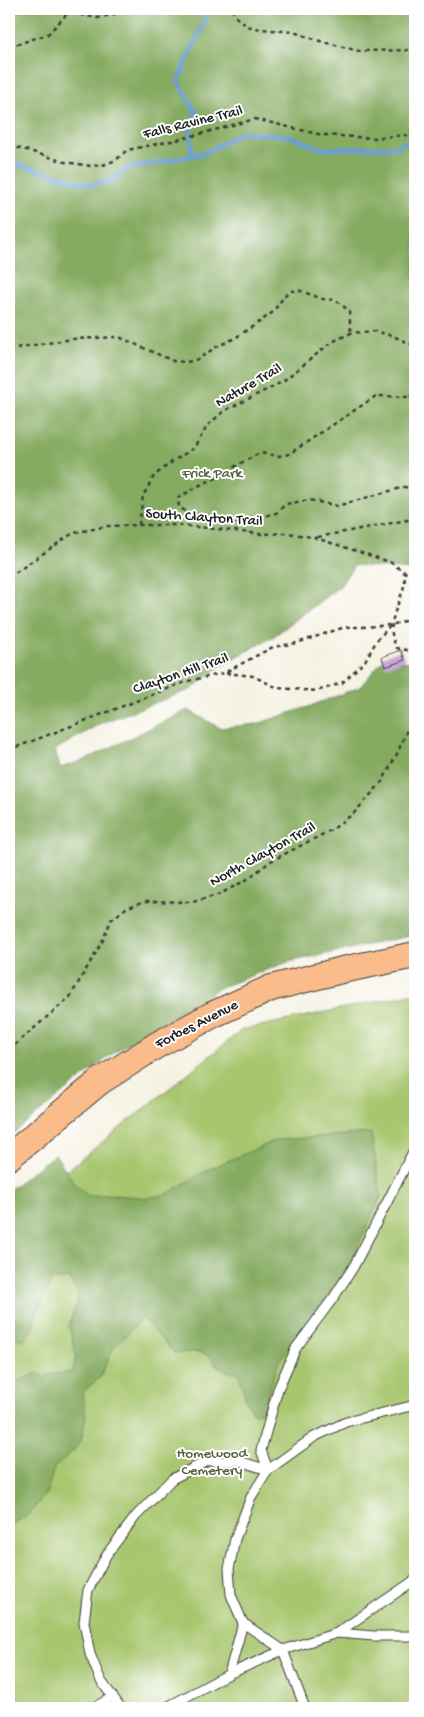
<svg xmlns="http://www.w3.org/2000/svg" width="424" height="1717" font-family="'Gochi Hand',sans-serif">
<rect width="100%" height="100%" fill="#fff"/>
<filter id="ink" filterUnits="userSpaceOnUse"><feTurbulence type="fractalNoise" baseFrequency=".02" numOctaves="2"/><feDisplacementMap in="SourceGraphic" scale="10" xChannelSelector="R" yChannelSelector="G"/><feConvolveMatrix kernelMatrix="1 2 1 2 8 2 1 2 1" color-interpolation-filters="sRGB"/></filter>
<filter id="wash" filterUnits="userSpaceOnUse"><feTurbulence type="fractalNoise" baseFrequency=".0096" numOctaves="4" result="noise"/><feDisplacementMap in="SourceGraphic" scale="20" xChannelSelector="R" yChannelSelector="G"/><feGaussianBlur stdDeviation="1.12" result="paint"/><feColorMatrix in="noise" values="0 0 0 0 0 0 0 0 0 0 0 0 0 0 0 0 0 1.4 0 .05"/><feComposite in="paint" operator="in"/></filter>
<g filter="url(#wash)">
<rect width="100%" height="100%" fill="#f5f2e3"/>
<polygon fill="#a7c66e" stroke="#627145" points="415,993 415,1708 9,1708 9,1217 242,1030"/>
<g fill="#85ab61" stroke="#50643e">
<polygon points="9,9 415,9 415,486 414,487 415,569 411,570 354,565 340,586 274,636 219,667 192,689 101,723 55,750 60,768 85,760 188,710 220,728 257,724 308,707 360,687 382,661 415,662 415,935 288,962 221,987 113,1053 9,1137"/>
<path d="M 371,1133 L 381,1196 L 347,1270 L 335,1287 L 307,1321 L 279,1361 L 262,1412 L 254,1413 L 247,1403 L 238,1371 L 233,1373 L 217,1367 C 207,1346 193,1353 174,1353 L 143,1318 L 114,1347 L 100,1377 L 82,1393 L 86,1415 L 82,1437 L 75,1449 L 54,1468 L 47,1492 L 30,1513 L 9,1526 L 9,1388 L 21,1380 L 37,1373 L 47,1375 L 73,1372 L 76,1355 L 69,1326 L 79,1295 L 70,1278 L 52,1280 L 38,1311 L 32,1330 L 24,1340 L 12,1336 L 9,1340 L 9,1190 L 55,1154 L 74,1183 L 88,1196 L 105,1194 L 147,1198 L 167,1194 L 209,1169 L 277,1140 Z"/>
</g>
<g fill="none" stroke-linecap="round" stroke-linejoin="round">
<g stroke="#699dd5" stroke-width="4.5">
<polyline points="192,155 190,129 196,112 178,81 210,9"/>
<polyline points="9,162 90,185 111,181 126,169 205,153 242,132 290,136 322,149 394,147 415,139"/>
</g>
</g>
<g id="blocks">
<polygon fill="#c8a7d7" points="401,650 405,660 385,667 382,657"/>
</g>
</g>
<g filter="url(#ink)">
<use href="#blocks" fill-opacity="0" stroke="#3d3c3a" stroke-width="1"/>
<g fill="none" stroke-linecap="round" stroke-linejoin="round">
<g stroke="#3d3c3a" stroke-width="11">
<g id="lane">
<polyline points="268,1470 261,1450 278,1389 296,1348 334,1297 354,1266 415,1148"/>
<polyline points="337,1633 374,1636 415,1636"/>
<polyline points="229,1674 283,1650 243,1623"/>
<polyline points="92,1708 113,1697"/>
<polyline points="121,1708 101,1681 90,1654 84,1622 88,1590 107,1554 136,1516 172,1479 207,1461 239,1461 268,1470"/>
<polyline points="165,1708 229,1674 243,1623 231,1595 229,1569 235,1539 251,1497 268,1470 314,1437 346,1422 415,1405"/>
<polyline points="305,1708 283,1650 337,1633 415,1580"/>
</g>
</g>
<g stroke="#3d3c3a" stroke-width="28">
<polyline id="primary" points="9,1157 99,1082 157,1045 212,1015 271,988 342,970 415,955"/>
</g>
<g stroke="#3d3c3a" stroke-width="2.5" stroke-dasharray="4 4" stroke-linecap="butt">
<polyline points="232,9 236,17 247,26 261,29 294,32 320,41 359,51 415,50"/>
<polyline points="9,11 23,10 68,13 98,18 137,9"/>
<polyline points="9,47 48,34 68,13"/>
<polyline points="9,147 20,148 65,162 91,166 103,165 116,160 127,150 181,139 255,119 322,135 372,138 407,135 415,127"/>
<polyline points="9,349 73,339 119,337 173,361 187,362 198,359 216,347 235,338 261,321 273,312 285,295 291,291 298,290 323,299 336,300 349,311 351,333"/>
<polyline points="410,397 415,393"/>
<polyline points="415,400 410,397 376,396 289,454 279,456 260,453 239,464 221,476 202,484 178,498 179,507 188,513 221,518 237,523 276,513 286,504 309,500 337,506 404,487 415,489"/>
<polyline points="139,525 143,496 154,476 173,461 194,448 208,425 224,411 282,382 332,342 351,333 374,331 393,336 415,346"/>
<polyline points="318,537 407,520 415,521"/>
<path d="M 404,570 C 405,576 405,581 404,586 C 398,609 384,625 397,648 L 415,652"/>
<polyline points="9,577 73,533 108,526 139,525 179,525 261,534 289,533 316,538 390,562 415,579"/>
<polyline points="226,673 253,676 278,688 317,691 342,683 365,661 377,640 391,625"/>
<polyline points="9,750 188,681 224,673 273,647 297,643 345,627 362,627 391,625 415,618"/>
<polyline points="9,1050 70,997 102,942 111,920 126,908 145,901 193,902 220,894 246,880 271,861 333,829 354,813 382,782 397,754 415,711"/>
</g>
<use href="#lane" stroke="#fff" stroke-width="9"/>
<use href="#primary" stroke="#f9bc8a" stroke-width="26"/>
</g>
</g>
<g text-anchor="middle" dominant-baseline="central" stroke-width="4" stroke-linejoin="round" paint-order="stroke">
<g font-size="15" fill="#1c1c1c" stroke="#fff">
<text transform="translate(193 123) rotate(-14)">Falls Ravine Trail</text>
<text transform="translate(249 386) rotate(-30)">Nature Trail</text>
<text transform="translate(204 518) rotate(4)">South Clayton Trail</text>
<text transform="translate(181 674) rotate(-19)">Clayton Hill Trail</text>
<text transform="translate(263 855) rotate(-29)">North Clayton Trail</text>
<text transform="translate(197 1025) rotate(-27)">Forbes Avenue</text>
</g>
<g font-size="15" fill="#54603d" stroke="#fff">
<text x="212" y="474">Frick Park</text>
<text x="212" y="1454">Homewood<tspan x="212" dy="17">Cemetery</tspan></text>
</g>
</g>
<rect width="424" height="1717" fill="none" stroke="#fff" stroke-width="30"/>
</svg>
